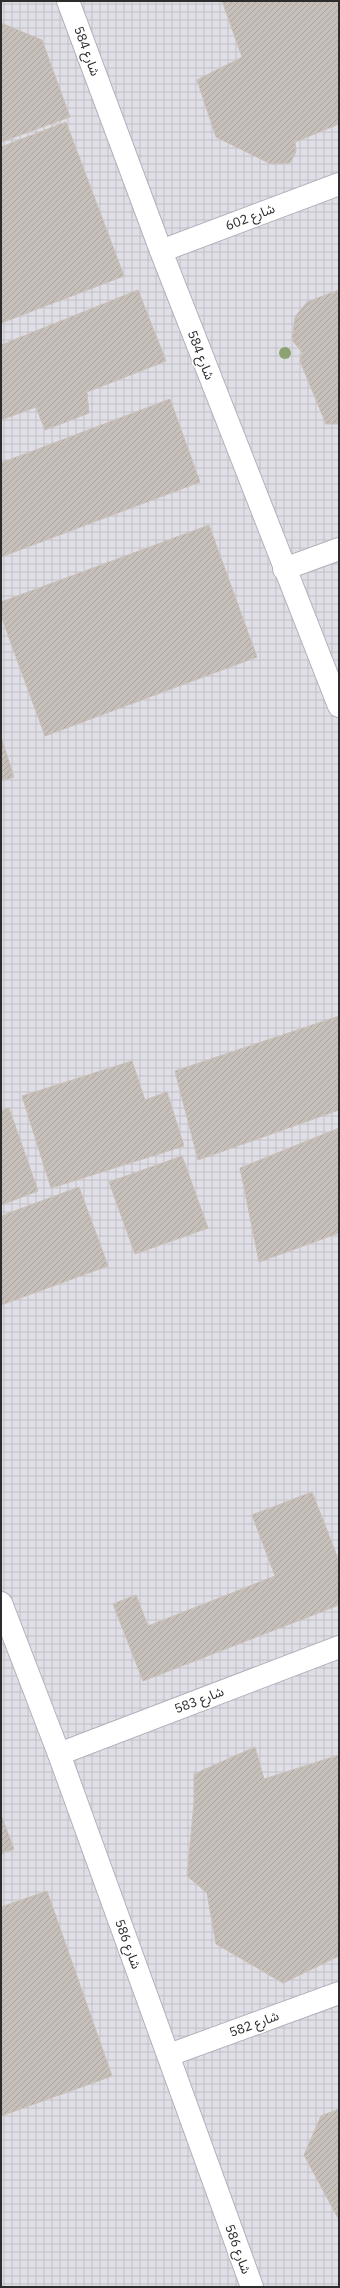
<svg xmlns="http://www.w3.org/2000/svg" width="340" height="2288" font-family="'IBM Plex Sans','Noto Sans Arabic',sans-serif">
<defs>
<pattern id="industrial-grid" width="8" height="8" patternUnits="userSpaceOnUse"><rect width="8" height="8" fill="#e0dfe7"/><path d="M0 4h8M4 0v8" fill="none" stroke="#c0c0c6"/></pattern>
<pattern id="building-hatch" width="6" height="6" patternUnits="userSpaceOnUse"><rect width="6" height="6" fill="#c6bfba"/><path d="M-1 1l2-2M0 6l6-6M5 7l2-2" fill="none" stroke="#aaa4a0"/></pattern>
</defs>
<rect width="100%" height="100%" fill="#eee4df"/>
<rect fill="url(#industrial-grid)" x="1" y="1" width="338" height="2286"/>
<g fill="url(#building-hatch)" stroke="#cac0b8">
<polygon points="222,1 339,1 339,124 295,142 296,152 290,163 271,164 216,137 197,80 242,57"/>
<polygon points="1,23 42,40 70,117 1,142"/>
<polygon points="66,122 124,276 1,323 1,147"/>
<polygon points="138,290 166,361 87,392 89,413 45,430 36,407 1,420 1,345"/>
<polygon points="339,290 339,424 326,424 300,361 302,352 292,340 295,317 307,302"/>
<polygon points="170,399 200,482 1,557 1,463"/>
<polygon points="209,525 257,657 45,736 1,616 1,602"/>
<polygon points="1,737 14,777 1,781"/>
<polygon points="339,1016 339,1110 198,1160 175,1071"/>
<polygon points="132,1061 145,1100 167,1092 184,1146 51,1188 22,1096"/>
<polygon points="9,1108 38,1191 1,1205 1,1111"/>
<polygon points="339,1128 339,1233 259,1262 240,1168"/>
<polygon points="182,1156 208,1228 135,1254 109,1182"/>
<polygon points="79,1187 108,1266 1,1305 1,1216"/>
<polygon points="312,1492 339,1561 339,1605 143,1681 113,1604 136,1595 148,1626 275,1576 252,1515"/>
<polygon points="255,1747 264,1779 339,1755 339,1956 283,1983 216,1944 207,1893 187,1876 194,1803 194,1774"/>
<polygon points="1,1815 14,1849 1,1854"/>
<polygon points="47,1891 112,2076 1,2116 1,1907"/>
<polygon points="339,2109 339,2220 304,2155 321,2116"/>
</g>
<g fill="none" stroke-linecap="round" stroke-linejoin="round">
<g stroke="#afb4bc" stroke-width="24">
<g id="minor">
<polyline points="68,1 161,251 339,706"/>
<polyline points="161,251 339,184"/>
<polyline points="284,569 339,549"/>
<polyline points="1,1603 59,1754 252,2287"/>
<polyline points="59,1754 339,1647"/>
<polyline points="169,2055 339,1993"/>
</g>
</g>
<use href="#minor" stroke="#fff" stroke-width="22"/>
</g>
<circle fill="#8ca272" cx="285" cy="353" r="6"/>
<g text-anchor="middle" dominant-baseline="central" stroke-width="3.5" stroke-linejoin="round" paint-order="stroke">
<g font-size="13" fill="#2c2c2c" stroke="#fff">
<text transform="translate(87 51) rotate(70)">شارع 584</text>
<text transform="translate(250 217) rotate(-21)">شارع 602</text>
<text transform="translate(201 355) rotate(69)">شارع 584</text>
<text transform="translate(199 1700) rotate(-21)">شارع 583</text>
<text transform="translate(128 1944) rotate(70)">شارع 586</text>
<text transform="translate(254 2024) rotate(-20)">شارع 582</text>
<text transform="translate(238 2249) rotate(70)">شارع 586</text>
</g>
</g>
<rect width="340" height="2288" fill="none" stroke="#2c2c2c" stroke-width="4"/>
</svg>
